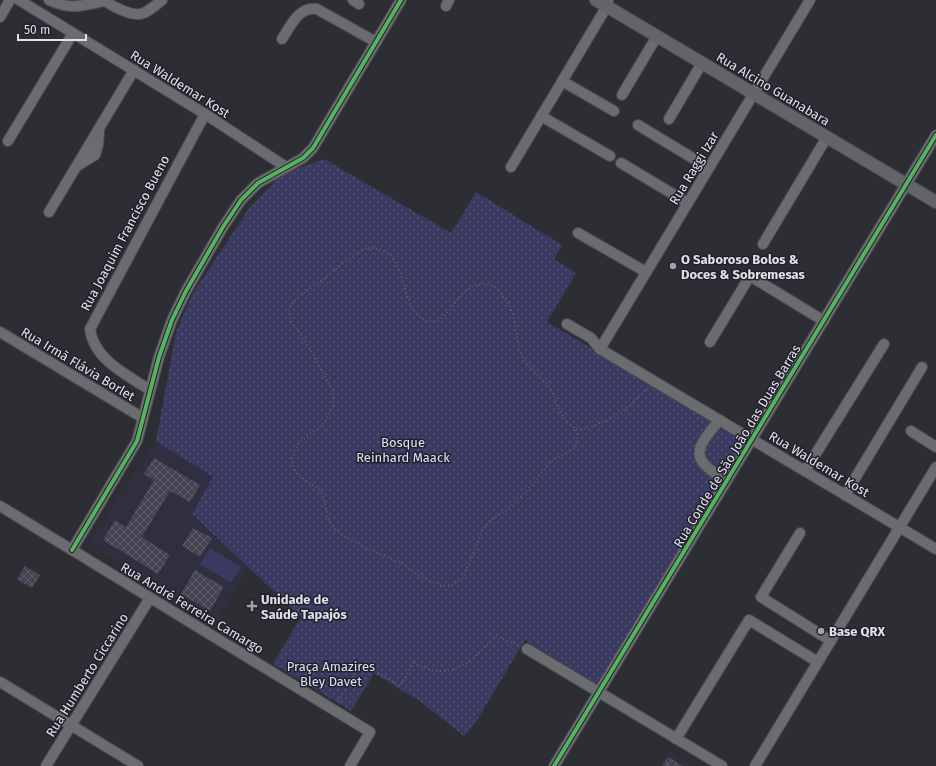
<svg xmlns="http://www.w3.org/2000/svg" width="936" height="766" font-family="'Fira Sans',sans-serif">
<defs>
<pattern id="park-dots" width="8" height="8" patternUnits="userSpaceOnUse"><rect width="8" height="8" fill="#3a3960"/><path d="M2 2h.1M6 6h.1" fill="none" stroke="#565577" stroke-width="1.8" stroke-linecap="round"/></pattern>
<pattern id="building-cross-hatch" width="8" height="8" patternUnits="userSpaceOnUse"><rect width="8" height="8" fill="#434351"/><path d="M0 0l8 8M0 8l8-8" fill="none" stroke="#5e5e6a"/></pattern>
</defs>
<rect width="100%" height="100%" fill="#2d2e34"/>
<g fill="#2f2f3f">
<polygon points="156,441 214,477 192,514 248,567 216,622 88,544 140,463 145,460"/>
<polygon points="669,750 694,766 659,766"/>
</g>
<polygon fill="#3a3960" points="210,548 241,567 231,583 200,564"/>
<polygon fill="url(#park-dots)" points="324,159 451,233 476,192 562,245 554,259 576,273 547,322 746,440 597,684 525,640 477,720 464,736 421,702 374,673 351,711 273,664 301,617 192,514 213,477 156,441 176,332 192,295 250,207 282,174"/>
<g fill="url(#building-cross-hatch)">
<polygon points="154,458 200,485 190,502 170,491 142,537 170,555 158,574 103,540 115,520 126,527 154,480 144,474"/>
<polygon points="193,528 212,538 200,557 182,546"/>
<polygon points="25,566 40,575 32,588 17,579"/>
<polygon points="195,570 224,587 210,611 181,594"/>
<polygon points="668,757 683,766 662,766"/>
</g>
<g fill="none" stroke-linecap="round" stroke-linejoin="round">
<g stroke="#4a4b50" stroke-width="12">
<g id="minor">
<polyline points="19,0 205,114 286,167"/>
<path d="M 49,0 C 70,10 82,6 104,1"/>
<path d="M 105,0 C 107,3 113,6 117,8 C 140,19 144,15 162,0"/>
<polyline points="353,0 359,4"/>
<polyline points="446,6 449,0"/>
<polyline points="0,17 10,0"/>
<path d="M 282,39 C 291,25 299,6 317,9 L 376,42"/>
<polyline points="562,81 614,111"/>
<polyline points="622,95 657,36"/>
<polyline points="541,116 610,156"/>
<polyline points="669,119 702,63"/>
<polyline points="638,125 709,168"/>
<polyline points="8,141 73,33"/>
<polyline points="621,163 688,203"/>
<polyline points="77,166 95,155 98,145 99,131"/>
<polyline points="511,167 607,6 608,0"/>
<polyline points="49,212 134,70"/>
<polyline points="578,233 646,272"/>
<polyline points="763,244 827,137"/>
<polyline points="567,324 591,338 600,349 936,549"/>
<polyline points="0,332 143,418"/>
<polyline points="710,342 750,276 824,321"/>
<polyline points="600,349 810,0"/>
<path d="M 150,390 C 127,375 94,360 90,329 L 205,114"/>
<path d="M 720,420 C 694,449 689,460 727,480"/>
<polyline points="911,431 936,447"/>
<polyline points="805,471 884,344"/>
<polyline points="845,495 922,367"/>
<polyline points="0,506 370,732 350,766"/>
<polyline points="800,533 761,597 831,641"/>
<polyline points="72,550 137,441 159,357 172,320 186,291 223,227 241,200 258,183 303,158 313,148 401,0"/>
<polyline points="527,649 722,766"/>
<polyline points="0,682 138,766"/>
<polyline points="676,739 749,620 818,662"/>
<polyline points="46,766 150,598"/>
<polyline points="554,766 936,135"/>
<polyline points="755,766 936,467"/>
</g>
</g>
<g stroke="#4a4b50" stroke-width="14">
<polyline id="major" points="596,0 936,202"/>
</g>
<g stroke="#68696c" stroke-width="1.5" stroke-dasharray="1 3" stroke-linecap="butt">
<path d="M 368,248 C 410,247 397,304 423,319 C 449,334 456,280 486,284 C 491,284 495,288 498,291 C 521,312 512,334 523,358 C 529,370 544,378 551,390 C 556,398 557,408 562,415 C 573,429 581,428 575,448 L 550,462 L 535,482 L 507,510 L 490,520 L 482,531 L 463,578 L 453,585 L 442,586 L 423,578 L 400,562 L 370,550 L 342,535 L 332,527 L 328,518 L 323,495 L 320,490 L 297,475 L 292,462 L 294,452 L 299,443 L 323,424 L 333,406 L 333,392 L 312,352 L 290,319 L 289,309 L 294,301 L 358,252 Z"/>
<path d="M 576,430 C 595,427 611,419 627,408 C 634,402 639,394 648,389"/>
<path d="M 338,701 L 361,663 L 400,686 L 414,663 C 421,666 431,671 438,671 C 464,673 480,651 496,636 L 519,645"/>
</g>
<use href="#minor" stroke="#6b6c6f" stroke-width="10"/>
<use href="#major" stroke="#636468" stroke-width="12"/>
<g stroke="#21212d" stroke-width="6">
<g id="cycleway">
<polyline points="72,550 137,441 159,357 172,320 186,291 223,227 241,200 258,183 303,158 313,148 401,0"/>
<polyline points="554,766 936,135"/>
</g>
</g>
<use href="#cycleway" stroke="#56b35d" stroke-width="4"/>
</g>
<g fill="#a1a2aa" stroke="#21212d" stroke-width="1.5">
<circle cx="673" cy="266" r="4"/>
<path d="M250 600h4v4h4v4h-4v4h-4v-4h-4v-4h4z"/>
<circle cx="821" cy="631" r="4"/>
</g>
<g text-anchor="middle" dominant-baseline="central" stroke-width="3" stroke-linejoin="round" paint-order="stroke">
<g font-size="13" fill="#e0e1e9" stroke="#21212d">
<text transform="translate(180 84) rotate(32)">Rua Waldemar Kost</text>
<text transform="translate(773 89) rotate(31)">Rua Alcino Guanabara</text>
<text transform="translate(694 168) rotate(-59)">Rua Raggi Izar</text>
<text transform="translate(125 233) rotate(-62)">Rua Joaquim Francisco Bueno</text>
<text transform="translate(78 364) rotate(31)">Rua Irmã Flávia Borlet</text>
<text transform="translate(737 446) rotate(-59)">Rua Conde de São João das Duas Barras</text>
<text transform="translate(819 464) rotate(31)">Rua Waldemar Kost</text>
<text transform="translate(192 608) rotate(31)">Rua André Ferreira Camargo</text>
<text transform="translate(87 675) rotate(-58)">Rua Humberto Ciccarino</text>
</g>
<g font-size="13" font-weight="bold" fill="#e0e1e9" stroke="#21212d" text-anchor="start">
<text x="681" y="259">O Saboroso Bolos &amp;<tspan x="681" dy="15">Doces &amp; Sobremesas</tspan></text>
<text x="261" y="599">Unidade de<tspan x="261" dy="15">Saúde Tapajós</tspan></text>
<text x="829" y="631">Base QRX</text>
</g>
<g font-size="13" fill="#dfe0f3" stroke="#21212d">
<text x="403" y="442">Bosque<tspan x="403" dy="15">Reinhard Maack</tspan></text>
<text x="331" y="666">Praça Amazires<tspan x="331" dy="15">Bley Davet</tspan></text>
</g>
</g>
<path d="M18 34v6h68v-6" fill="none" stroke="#e0e1e9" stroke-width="2"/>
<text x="24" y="34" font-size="12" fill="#e0e1e9" stroke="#21212d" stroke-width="3" paint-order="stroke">50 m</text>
</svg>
